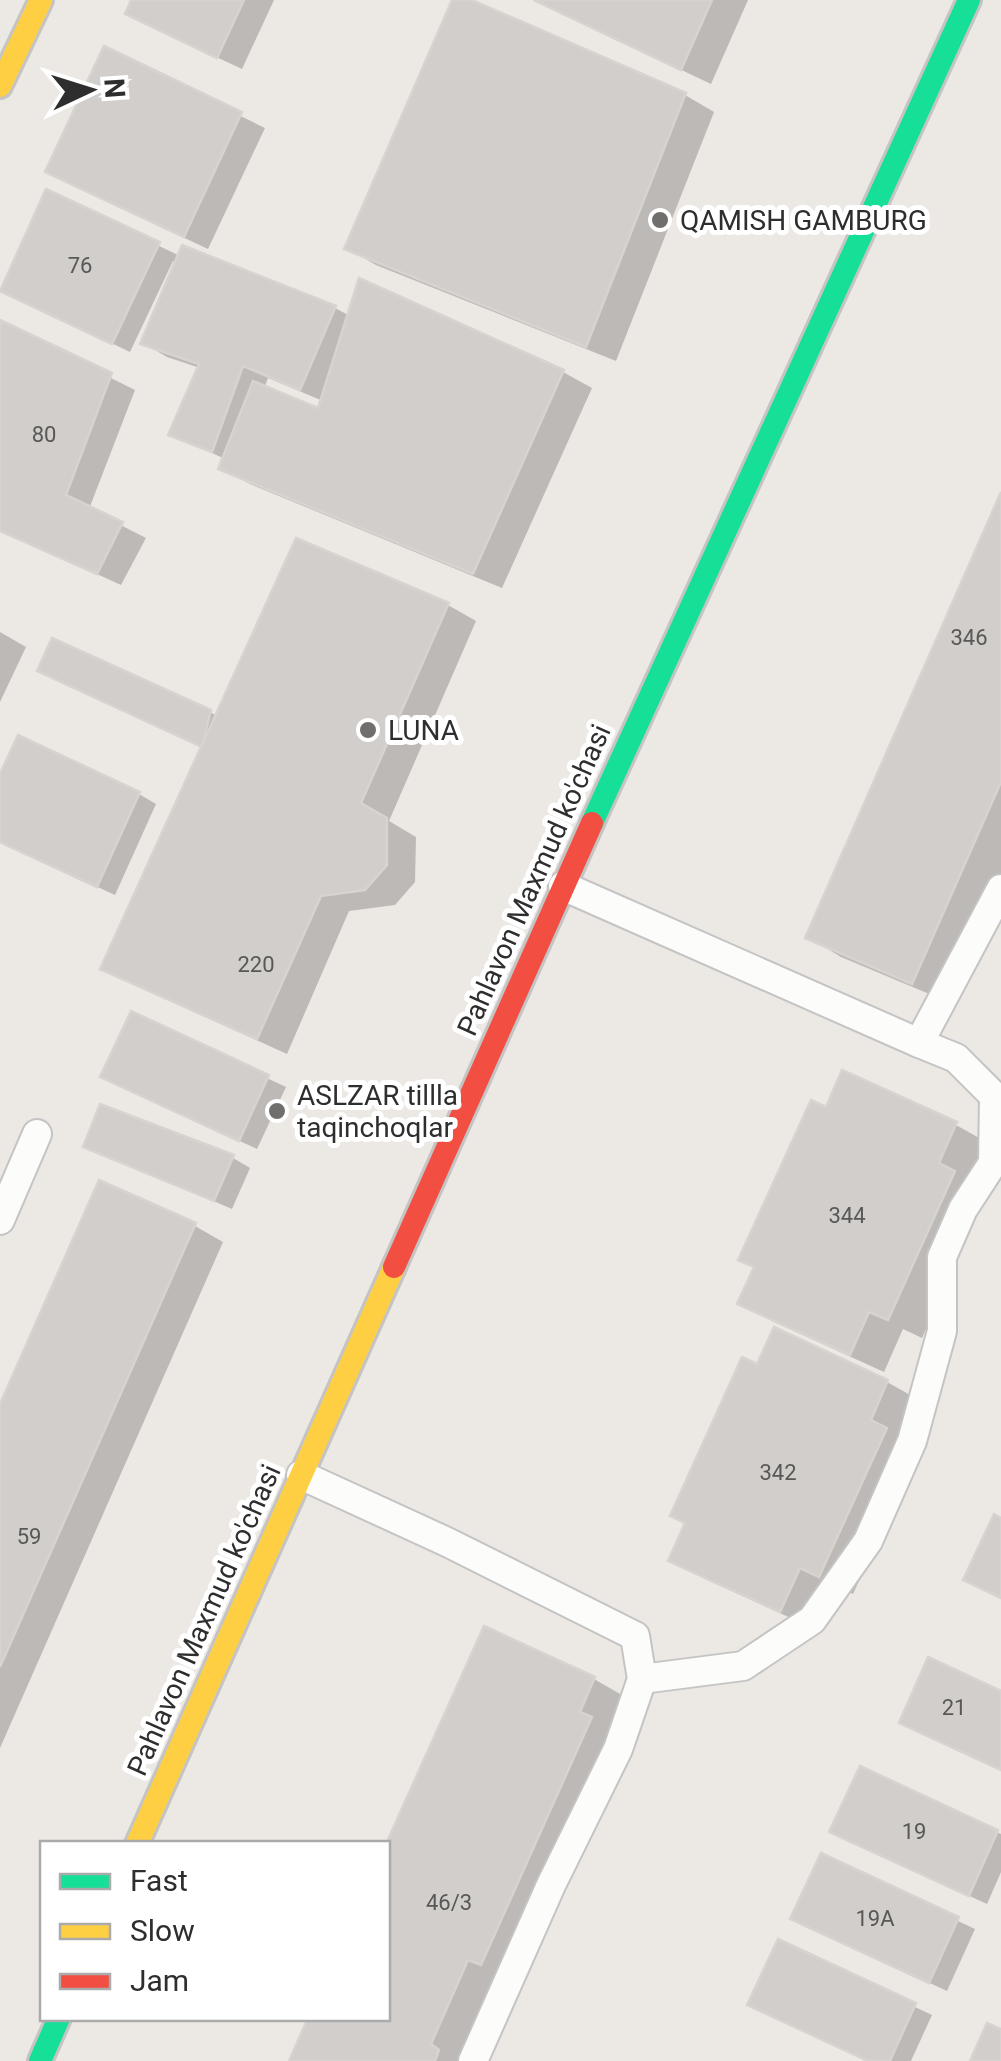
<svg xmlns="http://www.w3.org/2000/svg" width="1001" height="2061" font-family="Roboto,sans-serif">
<rect width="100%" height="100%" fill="#ece8e4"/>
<g fill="#0003" fill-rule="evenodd">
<polygon points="134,0 274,0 242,69 152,27"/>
<polygon points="454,0 466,0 685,95 714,112 616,361 376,265 347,248"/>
<polygon points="534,0 748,0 711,84"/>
<polygon points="105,50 265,128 208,249 72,185"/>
<path d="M 47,192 L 180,256 L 335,308 L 350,316 L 361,281 L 563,372 L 592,388 L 502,588 L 250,484 L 221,468 L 225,459 L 171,434 L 200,368 L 167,357 L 143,343 L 177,263 L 173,261 L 130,352 L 19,299 ZM 268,378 L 323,401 L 319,412 L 264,389 Z"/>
<polygon points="0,323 135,390 89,509 146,538 121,585 0,530"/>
<polygon points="1001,499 1001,876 946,1001 841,957 808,937"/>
<polygon points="448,605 476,621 389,821 416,837 415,882 395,905 349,911 287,1054 132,984 103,968 203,747 57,680 210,712 217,716"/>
<polygon points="0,632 26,647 0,702"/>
<polygon points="0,780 139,794 156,804 115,895 0,842"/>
<polygon points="132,1015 286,1087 257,1149 121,1086"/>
<polygon points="844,1074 956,1125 990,1144 987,1193 922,1338 903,1329 884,1372 774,1322 741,1303"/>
<polygon points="102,1107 233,1158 250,1168 232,1209 86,1146"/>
<polygon points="195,1226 223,1242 0,1748 0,1411"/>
<polygon points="775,1330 887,1382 921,1401 919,1449 853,1594 834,1585 815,1629 705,1579 672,1560"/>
<polygon points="594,1679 627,1698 465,2061 291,2061 388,2018 388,1847"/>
<polygon points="861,1770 1001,1834 1001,1872 987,1904 850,1841"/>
<polygon points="822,1857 975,1929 947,1991 811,1928"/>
<polygon points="779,1943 932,2015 911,2061 869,2061"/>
</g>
<g fill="#d1cecb" stroke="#d7d4d0" stroke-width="2.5">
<polygon points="131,0 244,0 217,58 125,14"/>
<polygon points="452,0 472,0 686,93 586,347 344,249"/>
<polygon points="534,0 712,0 681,70"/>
<polygon points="104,46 242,112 184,237 45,172"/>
<polygon points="46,189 160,242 112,344 0,291"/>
<polygon points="182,245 336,306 300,390 243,366 212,452 168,435 199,364 140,344"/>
<polygon points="359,278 564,370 473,574 218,469 253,381 318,408"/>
<polygon points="0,320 112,373 66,495 123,522 97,574 0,531"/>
<polygon points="1001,492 1001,782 912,984 805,938"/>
<polygon points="296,538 449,603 361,803 387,818 387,865 365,890 321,896 257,1039 100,969"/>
<polygon points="52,638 211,710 202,747 37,671"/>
<polygon points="18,735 140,792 97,887 0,842 0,774"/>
<polygon points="131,1011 269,1075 239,1141 100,1077"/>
<polygon points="842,1070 957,1122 939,1163 955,1171 888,1320 869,1312 850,1355 737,1304 754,1267 738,1260 811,1100 826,1107"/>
<polygon points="100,1104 234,1155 214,1201 83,1147"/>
<polygon points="99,1180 196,1223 0,1667 0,1404"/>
<polygon points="774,1327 888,1380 871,1420 887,1428 819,1577 800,1568 780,1612 668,1561 685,1523 670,1516 742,1357 757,1364"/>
<polygon points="994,1514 1001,1518 1001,1598 963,1580"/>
<polygon points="484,1626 595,1677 580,1712 592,1717 481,1965 468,1960 431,2044 439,2050 435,2061 289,2061 308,2018 388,2018 386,1844"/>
<polygon points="928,1657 1001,1691 1001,1770 899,1723"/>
<polygon points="860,1766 998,1830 969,1896 829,1832"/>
<polygon points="821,1853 959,1917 929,1983 790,1919"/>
<polygon points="778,1939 916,2003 890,2061 868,2061 747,2005"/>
<polygon points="987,2023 1001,2029 1001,2061 970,2061"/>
</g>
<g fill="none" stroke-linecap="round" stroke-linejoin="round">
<g stroke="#c5c4c5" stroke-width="32">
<g id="lane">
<polyline points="563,886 919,1043 1001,889"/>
<polyline points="0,1220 37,1134"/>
<polyline points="301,1475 447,1542 635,1636 642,1679 618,1749 551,1885 473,2061"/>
<polyline points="642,1679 743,1666 812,1620 868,1541 912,1441 942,1331 942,1257 963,1209 993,1163 994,1096 956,1058 919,1043"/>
</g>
</g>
<g stroke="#c5c4c5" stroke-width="28">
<g id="fast">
<polyline points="592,823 969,0"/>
<polyline points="40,2061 59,2018"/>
</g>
</g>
<g stroke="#c5c4c5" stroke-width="28">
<g id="slow">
<polyline points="0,86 41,0"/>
<polyline points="137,1844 394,1267"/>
</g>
</g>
<g stroke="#c5c4c5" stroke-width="28">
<polyline id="jam" points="394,1267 592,823"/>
</g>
<use href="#lane" stroke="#fcfcfb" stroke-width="28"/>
<use href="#fast" stroke="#16e098" stroke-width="22"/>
<use href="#slow" stroke="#ffcf43" stroke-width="22"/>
<use href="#jam" stroke="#f24e42" stroke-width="22"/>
</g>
<g fill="#706f6e" stroke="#fff" stroke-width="4">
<circle cx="660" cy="220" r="10"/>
<circle cx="368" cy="730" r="10"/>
<circle cx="277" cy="1111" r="10"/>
</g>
<g text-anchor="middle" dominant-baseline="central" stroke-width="10" stroke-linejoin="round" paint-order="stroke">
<g font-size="22" fill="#585857">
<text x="80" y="265">76</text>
<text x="44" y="434">80</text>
<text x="969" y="637">346</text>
<text x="256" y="964">220</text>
<text x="847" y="1215">344</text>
<text x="778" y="1472">342</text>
<text x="29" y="1536">59</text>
<text x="954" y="1707">21</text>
<text x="914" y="1831">19</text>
<text x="449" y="1902">46/3</text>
<text x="875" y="1918">19A</text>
</g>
<g font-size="28" fill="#2e2e2e" stroke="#fff" text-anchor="start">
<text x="680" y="220">QAMISH GAMBURG</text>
<text x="388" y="730">LUNA</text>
<text x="297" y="1095">ASLZAR tillla<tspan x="297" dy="32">taqinchoqlar</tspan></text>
</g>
<g font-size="28" fill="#2e2e2e" stroke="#fff">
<text transform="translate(534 880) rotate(-66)">Pahlavon Maxmud ko'chasi</text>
<text transform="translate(204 1620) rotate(-66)">Pahlavon Maxmud ko'chasi</text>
</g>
</g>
<rect x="40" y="1841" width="350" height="180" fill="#ffffff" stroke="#ababab" stroke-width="2.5"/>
<rect x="60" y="1874" width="50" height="15" fill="#16e098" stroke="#ababab" stroke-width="2.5"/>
<text x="130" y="1891" font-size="30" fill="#2e2e2e">Fast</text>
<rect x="60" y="1924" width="50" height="15" fill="#ffcf43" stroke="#ababab" stroke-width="2.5"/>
<text x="130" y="1941" font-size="30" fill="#2e2e2e">Slow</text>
<rect x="60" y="1974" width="50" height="15" fill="#f24e42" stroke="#ababab" stroke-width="2.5"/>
<text x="130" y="1991" font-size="30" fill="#2e2e2e">Jam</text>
<g transform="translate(90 90) rotate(86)" stroke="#ffffff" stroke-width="8" paint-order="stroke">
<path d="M0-8L18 38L0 25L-18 38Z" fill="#2e2e2e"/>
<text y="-15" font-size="28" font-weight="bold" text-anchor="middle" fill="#2e2e2e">N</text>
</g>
</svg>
